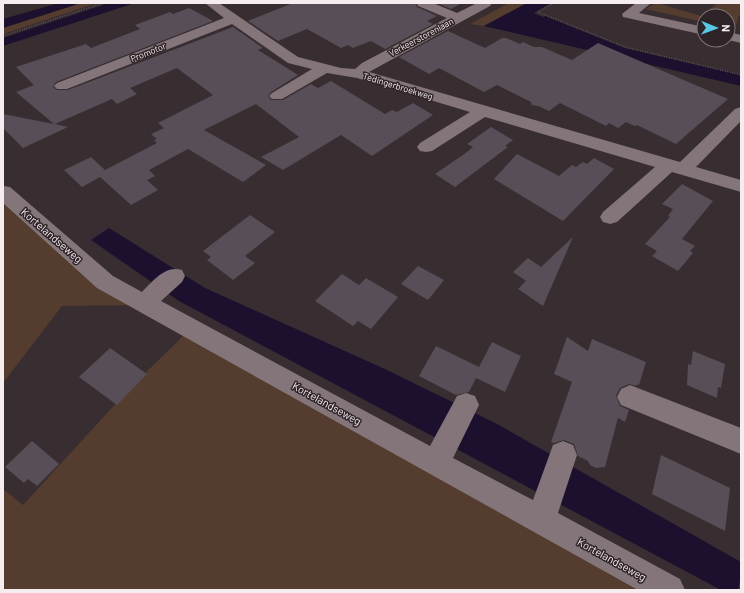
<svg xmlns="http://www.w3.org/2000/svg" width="744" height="593" font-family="Barlow,sans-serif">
<rect width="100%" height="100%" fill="#382d31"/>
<g fill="#543c2e">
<polygon points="81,3 97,3 3,34 3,28"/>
<polygon points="509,3 527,3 484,26 470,24"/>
<polygon points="657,3 701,16 718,3 741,3 741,15 739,15 735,29 728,27 728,16 704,16 704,22 645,9"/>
<polygon points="3,196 147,305 62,306 3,383"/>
<polygon points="188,331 664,590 3,590 3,489 23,505 129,389"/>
</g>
<g fill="#1d102e">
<polygon points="59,3 81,3 3,28 3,19"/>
<polygon points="109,3 135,3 3,46 3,38"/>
<polygon points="527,3 551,3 534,13 543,17 545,16 625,48 741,75 741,86 484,26"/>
<polygon points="109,228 205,288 387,370 497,424 741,562 741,575 738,590 721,590 179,301 91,240"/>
</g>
<g fill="#574e57">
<polygon points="293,3 415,3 417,7 437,16 427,21 433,24 385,49 371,41 353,48 348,45 341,48 307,29 278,41 248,21"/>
<polygon points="437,3 462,3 451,9"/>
<polygon points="189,8 213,21 56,82 53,87 57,90 68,90 233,27 263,48 258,50 298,75 271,92 268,96 271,100 283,100 311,84 318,88 331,81 385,114 392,110 397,112 413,103 433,115 372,156 341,135 283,170 261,157 299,137 256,104 204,130 266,165 243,182 188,149 149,170 155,176 147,180 158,190 131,205 100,177 82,187 64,170 91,157 105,170 157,143 154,140 157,139 151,134 164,128 158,123 213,95 177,68 130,88 137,94 117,104 112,99 55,124 68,127 23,148 3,128 3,114 54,124 16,92 34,85 16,67 86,44 91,48 140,29 135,25 170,12 173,14"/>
<polygon points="448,31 485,48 502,38 506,38 520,44 523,42 534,47 542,47 572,60 598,43 728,99 676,144 637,125 635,126 626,122 618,128 609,123 606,126 560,103 549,111 538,106 532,105 531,102 497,85 484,92 439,68 429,74 399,57"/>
<polygon points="491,127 513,140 505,146 508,147 455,187 435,174 467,152 473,147 467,144"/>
<polygon points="517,154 559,176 572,165 576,167 583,162 587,164 594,158 614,169 563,221 494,179"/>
<polygon points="682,184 713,201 682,239 695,246 690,251 693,253 678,271 652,256 657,251 645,244 670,217 668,216 673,209 662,204"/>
<polygon points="250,215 275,232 245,256 255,263 233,280 207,260 211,257 203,251"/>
<polygon points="573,237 543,306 518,289 526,281 513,272 528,258 541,267"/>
<polygon points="418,266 444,280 428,300 401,284"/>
<polygon points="342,274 359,285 366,278 398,297 371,329 358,321 353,326 315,301"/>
<polygon points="567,337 588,351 592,339 646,362 639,385 637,384 637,386 629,384 620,388 616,396 620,406 629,410 625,422 618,418 605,467 596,468 590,465 588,461 578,456 574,444 564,440 554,443 551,442 572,382 554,374"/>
<polygon points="492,342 521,356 505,392 476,378 469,392 456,395 419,376 436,346 479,367"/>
<polygon points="110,348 147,374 117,405 79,377"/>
<polygon points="693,351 725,364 721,388 718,387 717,398 687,385 688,364 691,365"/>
<polygon points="32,441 59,464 37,486 28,479 24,483 5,467"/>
<polygon points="661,455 730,488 725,531 652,494"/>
</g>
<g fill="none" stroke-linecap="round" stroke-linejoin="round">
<g stroke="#7b7174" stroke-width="1.5" stroke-dasharray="0.5 2" stroke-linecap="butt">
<polyline points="554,3 538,12 625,47 741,75"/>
<polyline points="3,36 103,3"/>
</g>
<g fill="#837579" fill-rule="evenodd">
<polygon points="205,3 219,3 298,57 341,68 355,69 362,63 447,18 418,6 416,3 433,3 457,13 477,3 492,3 490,6 369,72 680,162 735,109 741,107 741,121 696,167 741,180 741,192 672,172 617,222 610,224 603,222 600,217 603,212 655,167 485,117 432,151 426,152 420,151 417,147 420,143 470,112 357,78 327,73 282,99 272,99 269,96 272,93 312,69 288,63 232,24 67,89 57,89 54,86 57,83 224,18"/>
<polygon points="636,3 651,3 639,13 704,27 704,35 623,17 622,14"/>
<polygon points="728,32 741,35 741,43 728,40"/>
<path d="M 3,186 L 10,187 L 113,276 L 142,292 C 153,281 165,265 182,270 L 185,276 L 182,282 L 161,301 L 430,446 L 457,396 L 466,393 L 475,396 L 479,405 L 453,458 L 533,500 L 553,445 L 563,441 L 573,445 L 577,455 L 558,513 L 680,579 L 685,590 L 638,590 L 97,288 L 3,203 Z"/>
<polygon points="630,385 741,428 741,454 621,405 617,397 621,389"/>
</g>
</g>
<g text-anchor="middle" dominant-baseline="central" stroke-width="3" stroke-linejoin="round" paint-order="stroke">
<g font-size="9" fill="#f5edf0" stroke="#2e2327">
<text transform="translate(421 37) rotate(-28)">Verkeerstorenlaan</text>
<text transform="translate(148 52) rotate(-22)">Promotor</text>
<text transform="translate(398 86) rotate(17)">Tedingerbroekweg</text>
</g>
<g font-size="11" fill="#f5edf0" stroke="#2e2327">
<text transform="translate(52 235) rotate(41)">Kortelandseweg</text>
<text transform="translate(327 403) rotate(29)">Kortelandseweg</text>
<text transform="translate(612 559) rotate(29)">Kortelandseweg</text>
</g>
</g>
<rect width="744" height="593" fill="none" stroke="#f5edf0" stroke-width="8"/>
<g transform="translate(716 28) rotate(91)"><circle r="19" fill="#2e2327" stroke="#7e7477"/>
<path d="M0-3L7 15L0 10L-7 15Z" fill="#59c8e4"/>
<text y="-6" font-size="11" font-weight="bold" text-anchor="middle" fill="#f5edf0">N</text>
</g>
</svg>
